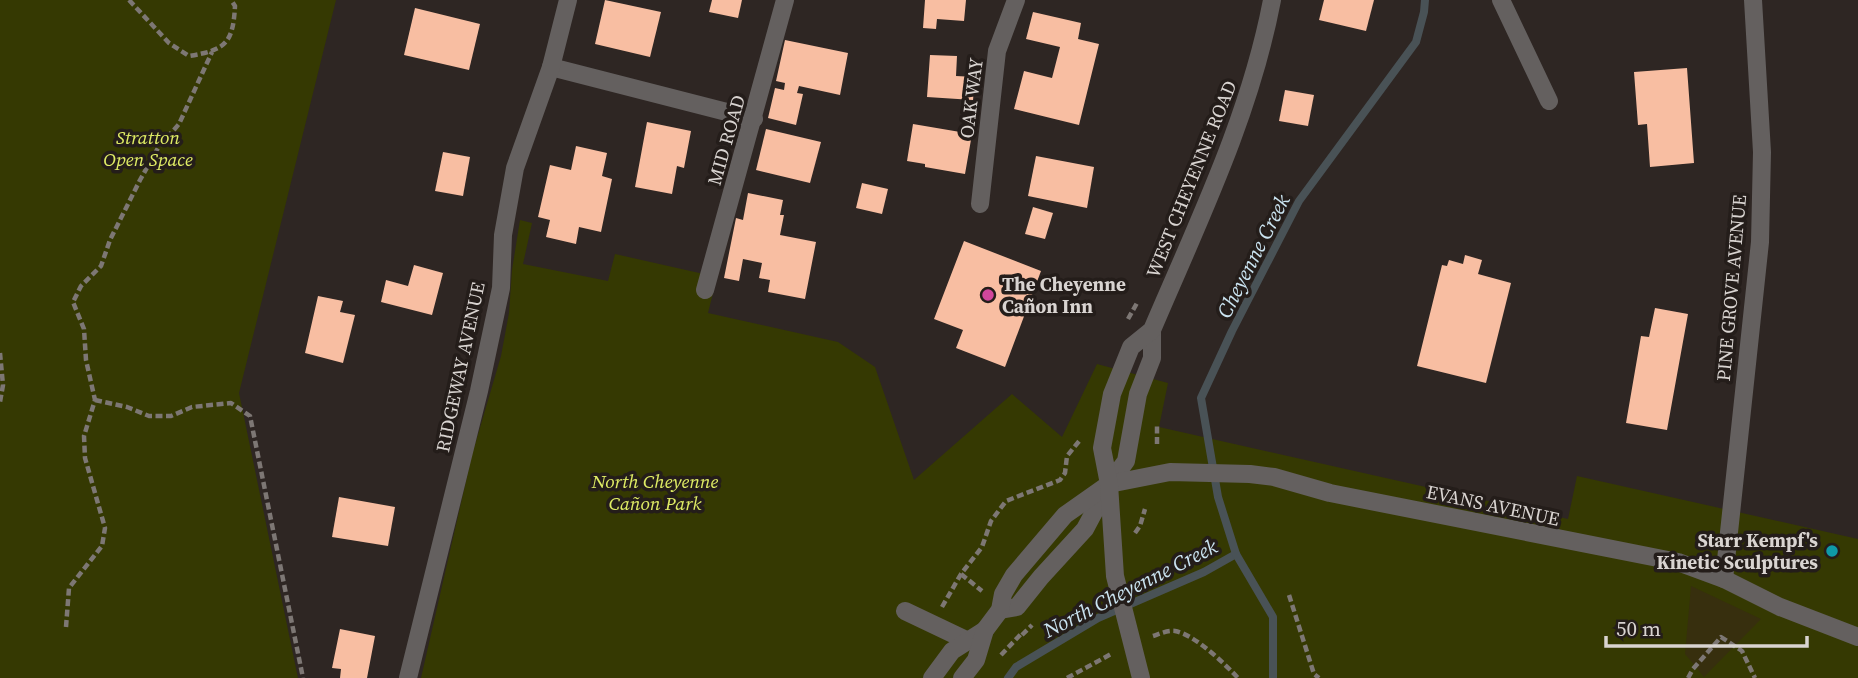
<svg xmlns="http://www.w3.org/2000/svg" width="1858" height="678" font-family="'Source Serif 4',serif">
<rect width="100%" height="100%" fill="#2e2623"/>
<g fill="#353902">
<polygon points="0,0 336,0 239,393 298,678 0,678"/>
<polygon points="520,220 532,223 523,264 608,281 615,254 717,277 708,313 838,342 875,367 914,480 1012,394 1062,437 1097,364 1168,383 1159,427 1568,519 1577,476 1858,539 1858,678 421,678 472,455 501,356 509,313 512,270"/>
</g>
<polygon fill="#372f0e" points="1691,586 1761,619 1704,677 1685,654"/>
<g fill="none" stroke-linecap="round" stroke-linejoin="round">
<g stroke="#495256" stroke-width="8">
<polyline points="1008,678 1016,667 1098,618 1204,572 1236,554"/>
<polyline points="1273,678 1273,617 1236,554 1218,497 1201,398 1232,331 1299,201 1416,42 1424,12 1425,0"/>
</g>
</g>
<g fill="#f8bea2">
<polygon points="605,0 661,12 650,57 595,44"/>
<polygon points="712,0 742,0 738,18 709,12"/>
<polygon points="925,0 966,0 964,21 937,19 936,29 923,28"/>
<polygon points="1324,0 1374,0 1366,31 1319,20"/>
<polygon points="415,8 480,24 469,70 404,55"/>
<polygon points="1033,12 1081,23 1078,39 1099,44 1079,125 1014,109 1024,71 1052,78 1060,47 1026,39"/>
<polygon points="785,40 848,53 840,95 799,86 797,93 803,94 796,125 768,118 775,88 784,90 785,83 776,81"/>
<polygon points="930,55 957,56 956,76 975,77 973,100 927,97"/>
<polygon points="1687,68 1694,163 1650,167 1647,124 1638,125 1634,72"/>
<polygon points="1285,90 1314,95 1308,126 1279,121"/>
<polygon points="647,122 691,131 684,168 677,166 672,194 635,187"/>
<polygon points="913,124 972,134 965,174 925,167 925,164 907,161"/>
<polygon points="766,129 821,142 810,183 756,170"/>
<polygon points="576,146 607,153 602,176 612,179 601,232 579,227 576,244 546,237 550,220 538,217 550,165 571,170"/>
<polygon points="443,152 470,157 463,196 435,191"/>
<polygon points="1036,156 1094,167 1087,208 1028,196"/>
<polygon points="862,183 888,189 882,214 856,208"/>
<polygon points="748,193 783,200 780,215 784,215 780,235 816,242 805,299 768,292 770,280 759,278 762,263 743,259 739,281 724,278 736,218 743,220"/>
<polygon points="1033,207 1053,213 1045,239 1025,234"/>
<polygon points="964,241 1041,271 1005,367 956,348 963,330 934,319"/>
<polygon points="1465,255 1482,260 1478,274 1511,283 1486,383 1417,366 1442,265 1447,266 1449,260 1463,264"/>
<polygon points="414,265 443,273 432,315 381,302 386,280 408,286"/>
<polygon points="318,296 343,301 340,312 355,315 343,363 305,353"/>
<polygon points="1655,308 1688,314 1667,430 1626,423 1641,336 1649,337"/>
<polygon points="339,497 395,507 388,546 332,537"/>
<polygon points="340,629 375,636 367,678 340,678 341,669 332,668"/>
</g>
<g fill="none" stroke-linecap="round" stroke-linejoin="round">
<g stroke="#7d7774" stroke-width="4.5" stroke-dasharray="7 3.5" stroke-linecap="butt">
<path d="M 129,0 L 169,43 L 189,56 C 226,50 233,43 235,6 L 231,0"/>
<polyline points="1128,319 1137,303"/>
<polyline points="0,353 3,385 0,402"/>
<polyline points="95,400 127,407 149,416 171,416 192,407 231,403 250,416 303,678"/>
<polyline points="1157,444 1157,425"/>
<polyline points="1135,533 1140,526 1145,509"/>
<polyline points="961,574 982,591"/>
<polyline points="1289,595 1314,674 1319,678"/>
<polyline points="942,607 961,574 982,547 991,521 1006,501 1060,480 1065,473 1067,456 1080,440"/>
<polyline points="66,627 69,588 102,546 105,528 85,458 84,436 95,400 86,360 84,329 73,302 81,286 101,266 110,240 140,180 158,148 179,124 212,52"/>
<polyline points="1022,635 1032,625"/>
<path d="M 1153,636 C 1159,634 1168,630 1175,631 C 1194,634 1225,664 1238,678"/>
<polyline points="1001,655 1021,634"/>
<polyline points="1067,678 1113,653"/>
<polyline points="1688,678 1693,669 1721,637 1742,651 1755,678"/>
</g>
<g stroke="#64605f" stroke-width="18">
<polyline points="1501,0 1549,101"/>
<polyline points="551,67 754,119"/>
<polyline points="980,204 997,51 1016,0"/>
<polyline points="705,290 785,0"/>
<polyline points="1724,579 1760,242 1762,152 1753,0"/>
<polyline points="1000,610 1017,607 1041,577 1085,529 1109,484 1126,461 1138,394 1152,358 1152,330"/>
<polyline points="905,611 968,641"/>
<polyline points="408,678 479,391 501,288 503,235 515,168 551,67 568,0"/>
<polyline points="932,678 952,651 985,630"/>
<polyline points="962,678 976,660 985,630 1000,610 1003,594 1014,575 1065,515 1109,484 1170,472 1250,474 1274,477 1330,493 1678,562 1724,579 1780,607 1858,637"/>
<path d="M 1141,678 L 1115,576 L 1109,484 L 1102,448 L 1112,394 L 1131,347 L 1152,330 C 1198,222 1250,116 1272,0"/>
</g>
</g>
<circle fill="#d1479c" stroke="#241d1a" stroke-width="2.5" cx="988" cy="295" r="7"/>
<circle fill="#0f9aa8" stroke="#241d1a" stroke-width="2.5" cx="1832" cy="551" r="7"/>
<g text-anchor="middle" dominant-baseline="central" stroke-width="7" stroke-linejoin="round" paint-order="stroke">
<g font-size="19" fill="#d9d4d1" stroke="#241d1a">
<text transform="translate(971 98) rotate(-83)">OAK WAY</text>
<text transform="translate(726 140) rotate(-74)">MID ROAD</text>
<text transform="translate(1191 179) rotate(-68)">WEST CHEYENNE ROAD</text>
<text transform="translate(1731 288) rotate(-85)">PINE GROVE AVENUE</text>
<text transform="translate(460 367) rotate(-78)">RIDGEWAY AVENUE</text>
<text transform="translate(1493 505) rotate(12)">EVANS AVENUE</text>
</g>
<g font-size="19" font-style="italic" fill="#e0ed65" stroke="#241d1a">
<text x="148" y="137">Stratton<tspan x="148" dy="22">Open Space</tspan></text>
<text x="655" y="481">North Cheyenne<tspan x="655" dy="22">Cañon Park</tspan></text>
</g>
<g font-size="19" font-weight="bold" fill="#d9d4d1" stroke="#241d1a" text-anchor="start">
<text x="1002" y="284">The Cheyenne<tspan x="1002" dy="22">Cañon Inn</tspan></text>
<text x="1818" y="540" text-anchor="end">Starr Kempf's<tspan x="1818" dy="22">Kinetic Sculptures</tspan></text>
</g>
<g font-size="21" font-style="italic" fill="#cbe4f1" stroke="#241d1a">
<text transform="translate(1253 256) rotate(-63)">Cheyenne Creek</text>
<text transform="translate(1130 588) rotate(-27)">North Cheyenne Creek</text>
</g>
</g>
<path d="M1606 636v10h201v-10" fill="none" stroke="#d9d4d1" stroke-width="3.5"/>
<text x="1616" y="636" font-size="21" fill="#d9d4d1" stroke="#241d1a" stroke-width="5" paint-order="stroke">50 m</text>
</svg>
